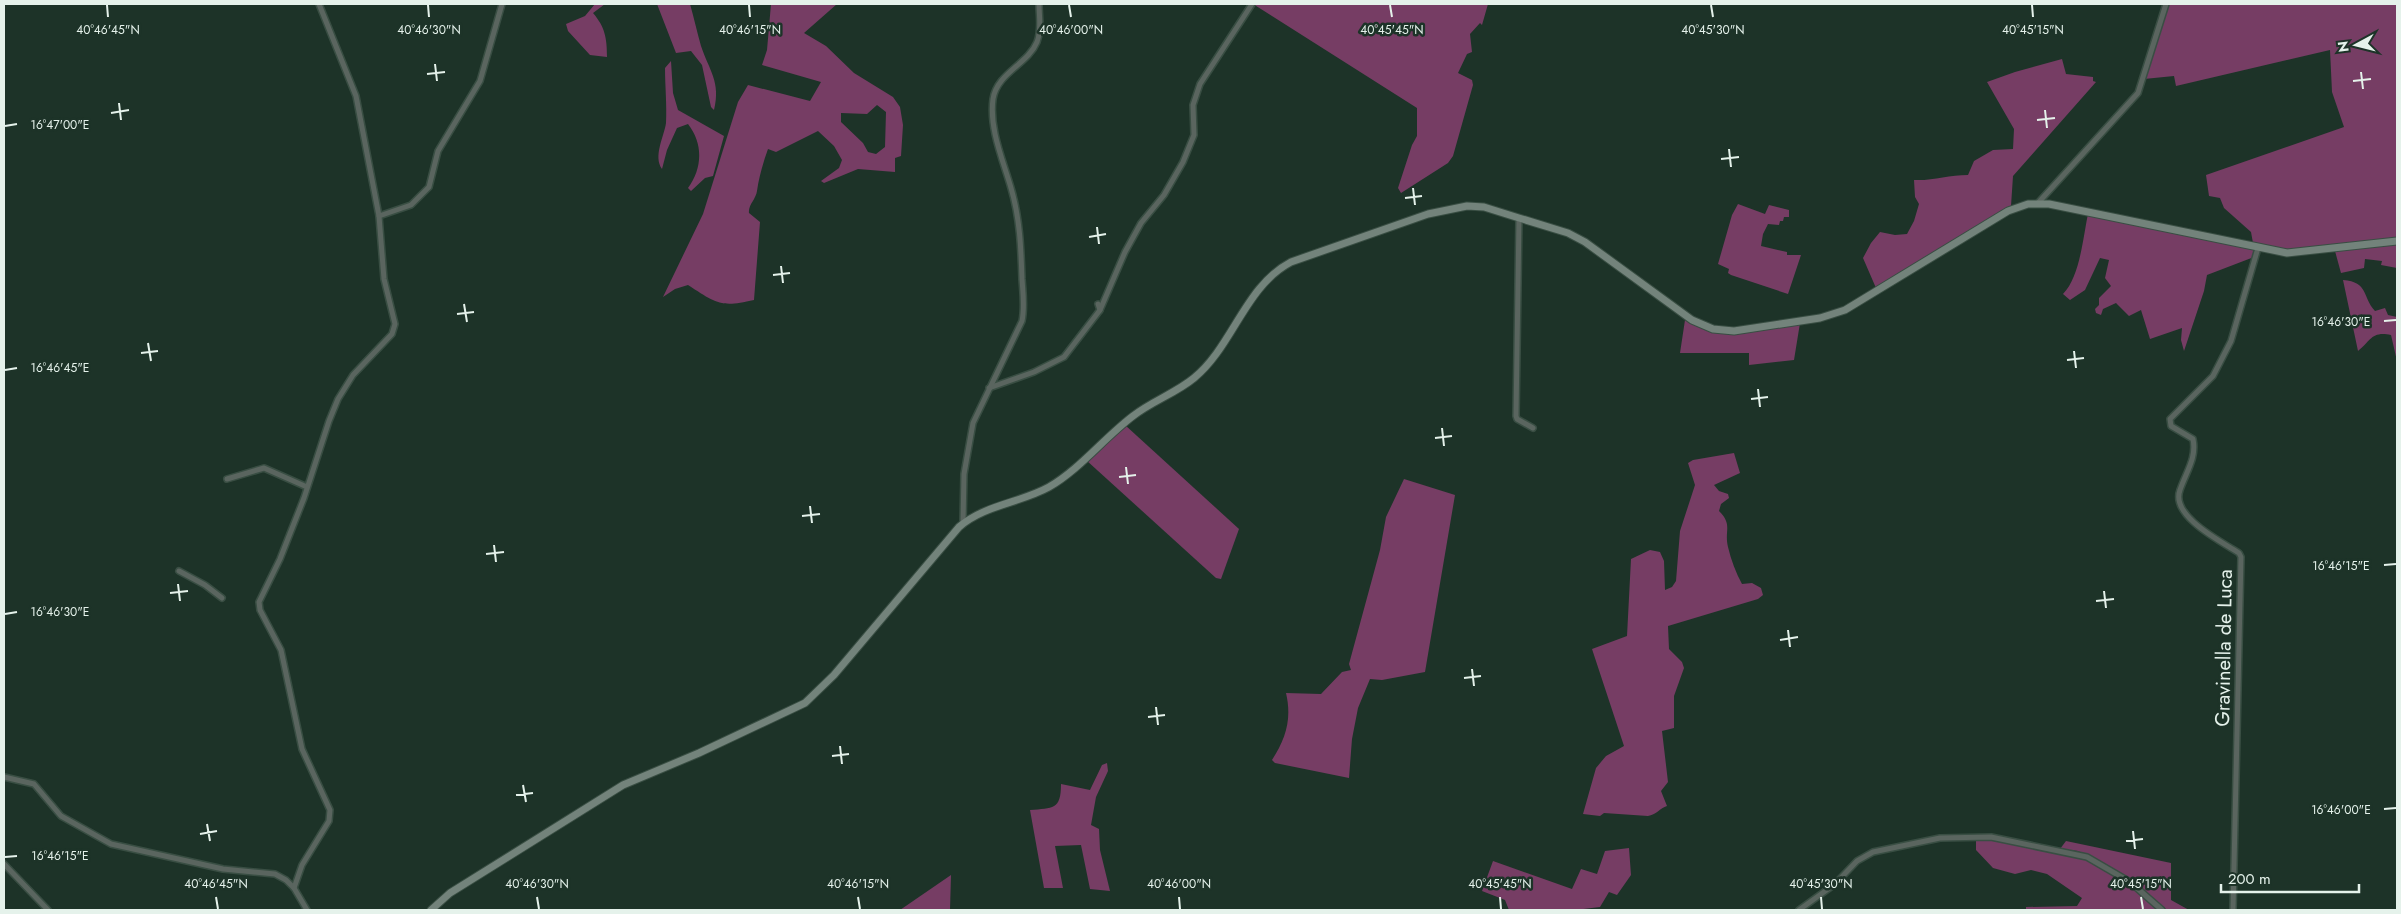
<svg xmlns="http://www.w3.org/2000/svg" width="2401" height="914" font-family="Jost,sans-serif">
<rect width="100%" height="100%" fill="#1d3328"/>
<g fill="#763d64" fill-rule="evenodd">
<path d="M 595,4 L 605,4 L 593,13 C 605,27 607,38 607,57 L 590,55 L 568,31 L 566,24 L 585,16 Z"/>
<path d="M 657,4 L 690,4 C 694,18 697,32 701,46 C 709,70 721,82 714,110 L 711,107 L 702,65 L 691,51 L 676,53 Z"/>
<path d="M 771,4 L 837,4 L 804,33 L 826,46 L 854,73 L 893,97 L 900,107 L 903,125 L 901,156 L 895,158 L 895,172 L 858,169 L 824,183 L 821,181 L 839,168 L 842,160 L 834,146 L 818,131 L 776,152 L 768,149 C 763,163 759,177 757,191 C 756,199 748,205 749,213 L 760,222 L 754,300 C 720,308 716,303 688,285 L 675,289 L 663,297 L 703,214 L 738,102 L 748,85 L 810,101 L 821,82 L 762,65 L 767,50 ZM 877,105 L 886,112 L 885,147 L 876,154 L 868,152 L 863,143 L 841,122 L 841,113 L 867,114 Z"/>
<polygon points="1253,4 1488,4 1482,25 1480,23 1470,34 1472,52 1467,54 1458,73 1472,80 1473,85 1453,156 1448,163 1401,193 1398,188 1412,145 1417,136 1417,108"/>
<polygon points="2167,4 2397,4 2397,239 2290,251 2253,243 2251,232 2224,208 2220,198 2209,196 2206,175 2344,127 2332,92 2330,50 2176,86 2174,76 2144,79"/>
<path d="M 2062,59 L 2066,74 L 2093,77 L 2093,81 L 2096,82 L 2013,176 L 2011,206 L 1876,288 L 1863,258 L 1871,243 L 1880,232 L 1895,235 L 1907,234 L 1914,221 L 1919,204 L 1915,197 L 1914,180 C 1932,181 1949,175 1968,175 L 1974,161 L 1993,150 L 2013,149 L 2014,129 L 1987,82 L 2015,72 Z"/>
<path d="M 671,61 L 673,93 L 678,110 L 724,136 L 713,176 L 705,178 L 691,191 L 688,188 C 703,168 703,143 688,124 L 677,128 L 667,150 L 662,169 C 653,156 664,137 666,123 C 667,105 665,86 665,68 Z"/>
<polygon points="1738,204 1765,214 1769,205 1789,210 1789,217 1784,217 1783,221 1780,221 1779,225 1768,224 1763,234 1761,246 1787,252 1787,255 1801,255 1788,294 1731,275 1728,273 1729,269 1718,264 1732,215"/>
<path d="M 2088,214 L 2256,250 L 2254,257 L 2207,275 L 2204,291 L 2184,351 L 2181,340 L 2182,328 L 2150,339 L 2141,310 L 2129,316 L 2116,303 L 2103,309 L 2101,315 L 2096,313 L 2095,309 L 2099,305 L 2099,298 L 2111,286 L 2105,278 L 2109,260 L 2100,258 L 2085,290 L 2070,300 L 2063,294 C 2080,277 2083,237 2088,214 Z"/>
<polygon points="2397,243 2397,268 2381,265 2382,261 2365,259 2364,268 2341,273 2335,251"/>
<path d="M 2343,280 C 2369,282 2362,297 2375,311 L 2385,308 L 2388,315 L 2397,317 L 2397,361 L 2391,335 C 2371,331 2371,341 2358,351 Z"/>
<path d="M 1685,320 C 1720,343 1762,329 1800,323 L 1794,360 L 1749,365 L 1749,353 L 1680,353 Z"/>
<polygon points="1125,425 1239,529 1221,579 1216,578 1086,460"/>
<path d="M 1734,453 L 1740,473 L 1714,485 L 1719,491 L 1728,494 L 1729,498 L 1721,504 L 1719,511 C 1733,525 1724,530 1728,547 C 1731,560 1736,573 1742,584 L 1752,583 L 1761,588 L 1763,595 L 1758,599 L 1668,626 L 1669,649 L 1682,662 L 1684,668 L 1674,696 L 1674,728 L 1662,731 L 1668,782 L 1661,791 L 1667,806 C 1660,808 1656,815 1648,816 L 1604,813 L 1600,816 L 1583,814 L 1596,768 L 1606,756 L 1624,746 L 1592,649 L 1627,636 L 1631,559 L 1650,550 L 1660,552 L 1664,561 L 1665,590 L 1672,587 L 1676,581 L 1680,531 L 1695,485 L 1688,463 L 1693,460 Z"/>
<path d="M 1404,479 L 1455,495 L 1425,672 L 1382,680 L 1370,679 L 1358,708 L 1352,739 L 1349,778 L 1275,763 L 1272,760 C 1286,738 1292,719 1286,693 L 1321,694 L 1342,672 L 1351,670 L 1349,664 L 1380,550 L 1386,517 Z"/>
<path d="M 1107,763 L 1108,771 L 1096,797 L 1091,825 L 1099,829 L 1100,850 L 1110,891 L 1090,889 L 1081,845 L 1055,846 L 1063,888 L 1044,888 L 1030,810 C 1053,808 1061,810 1061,784 L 1090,790 L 1102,765 Z"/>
<polygon points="1976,838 1989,838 2087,859 2126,882 2159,910 2026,910 2026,907 2077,906 2082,898 2047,874 2031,870 2015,874 1993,868 1976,850"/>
<polygon points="2066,841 2171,863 2171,900 2189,910 2164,910 2149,897 2088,856 2078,851 2060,849"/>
<polygon points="1629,848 1631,875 1617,895 1609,892 1600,907 1575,910 1509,910 1505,900 1482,891 1493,861 1572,889 1581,869 1597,874 1605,851"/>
<polygon points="951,875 950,910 900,910"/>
</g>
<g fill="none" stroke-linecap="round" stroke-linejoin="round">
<g stroke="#394e43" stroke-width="8">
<g id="minor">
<polyline points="319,4 356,96 379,216"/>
<polyline points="2038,203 2138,93 2166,4"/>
<polyline points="1519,218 1516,416 1517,419 1533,428"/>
<polyline points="1100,310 1125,252 1141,223 1164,195 1183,162 1194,135 1193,105 1200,84 1252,4"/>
<polyline points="989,388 1034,372 1064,357 1097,314 1100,310 1098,304"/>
<polyline points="227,479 264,468 307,487"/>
<path d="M 963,523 L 964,474 L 973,423 L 1022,321 C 1025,307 1023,294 1022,279 C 1021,249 1020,218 1011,188 C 1003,160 989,129 993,99 C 997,73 1028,64 1037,42 C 1042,29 1039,17 1039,4"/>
<polyline points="179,571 205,585 222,598"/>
<polyline points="4,777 34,784 61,816 111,844 223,869 275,874 286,880 294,888 307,910"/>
<polyline points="4,864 48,910"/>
<polyline points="294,888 302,865 329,821 330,810 302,749 281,650 260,610 259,602 280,559 304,498 329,421 338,399 353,375 392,334 395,324 384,279 379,216 411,205 429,187 438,151 480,81 502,4"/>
<polyline points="1799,910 1835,884 1857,861 1873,852 1940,838 1991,837 2087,857 2130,882 2162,910"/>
<path d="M 2233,910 L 2241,557 L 2239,553 C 2222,542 2170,516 2180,490 C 2186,472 2197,458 2193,439 L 2171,426 L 2170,419 L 2213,376 L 2231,341 L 2258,248"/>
</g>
</g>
<g stroke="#394e43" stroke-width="9">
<path id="secondary" d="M 431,910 L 450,893 L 623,785 L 699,753 L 805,703 L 834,675 L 959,527 C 984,505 1020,503 1049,487 C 1080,469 1104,438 1133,416 C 1152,401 1176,393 1194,378 C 1233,346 1245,286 1291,262 L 1428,214 L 1467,206 L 1484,207 L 1519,218 L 1568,233 L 1585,242 L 1692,320 L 1713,329 L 1734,331 L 1820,318 L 1845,310 L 2008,211 L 2028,204 L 2049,204 L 2287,253 L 2397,241"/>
</g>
<use href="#minor" stroke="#5a655f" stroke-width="5"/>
<use href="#secondary" stroke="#73837b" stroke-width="7"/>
</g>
<path fill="none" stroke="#e5f2eb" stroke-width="2" d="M 107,5 L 108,17M 428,5 L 429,17M 749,5 L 750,17M 1069,5 L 1071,17M 1390,5 L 1392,17M 1711,5 L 1713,17M 2032,5 L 2033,17M 435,64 L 437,81M 2361,72 L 2363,89M 427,74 L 445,72M 2353,81 L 2371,79M 119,103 L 121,120M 2045,110 L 2047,128M 111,113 L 129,110M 2037,120 L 2055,118M 5,126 L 17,124M 1729,149 L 1731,167M 1721,159 L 1739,157M 1413,188 L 1415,205M 1405,198 L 1422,196M 1097,227 L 1099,244M 1089,237 L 1106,234M 781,266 L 783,283M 773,275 L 790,273M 464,304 L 467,322M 457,314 L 474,312M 2384,321 L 2396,320M 148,343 L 151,361M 2074,351 L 2076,368M 141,353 L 158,351M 2067,360 L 2084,358M 5,370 L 17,368M 1758,389 L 1760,407M 1751,399 L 1768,397M 1442,428 L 1444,446M 1435,438 L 1452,436M 1126,467 L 1128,484M 1119,477 L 1136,475M 810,506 L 812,523M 802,516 L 820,514M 494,545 L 496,562M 486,554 L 504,552M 2384,565 L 2396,564M 178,584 L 180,601M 2104,591 L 2106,608M 170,593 L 188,591M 2096,601 L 2114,599M 5,614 L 17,612M 1788,630 L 1790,647M 1780,640 L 1798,637M 1472,669 L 1474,686M 1464,678 L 1481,676M 1156,707 L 1158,725M 1148,717 L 1165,715M 840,746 L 842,764M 832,756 L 849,754M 523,785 L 526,802M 516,795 L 533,793M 2384,809 L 2396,808M 207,824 L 210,841M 2133,831 L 2135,849M 200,834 L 217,831M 2126,841 L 2143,839M 5,857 L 17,856M 216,897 L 218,909M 537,897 L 539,909M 858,897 L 860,909M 1179,897 L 1180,909M 1500,897 L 1501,909M 1821,897 L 1822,909M 2141,897 L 2143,909"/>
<g text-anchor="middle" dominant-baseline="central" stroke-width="5" stroke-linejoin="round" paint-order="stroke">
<g font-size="20" fill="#e5f2eb" stroke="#1d3328">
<text transform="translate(2224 648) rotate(-89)">Gravinella de Luca</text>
</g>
</g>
<g font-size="12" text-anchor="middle" fill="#e5f2eb" stroke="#1d3328" stroke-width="5" stroke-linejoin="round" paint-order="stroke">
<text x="108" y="34">40°46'45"N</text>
<text x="429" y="34">40°46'30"N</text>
<text x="750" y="34">40°46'15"N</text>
<text x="1071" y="34">40°46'00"N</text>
<text x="1392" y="34">40°45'45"N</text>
<text x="1713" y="34">40°45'30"N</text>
<text x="2033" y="34">40°45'15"N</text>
<text x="60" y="129">16°47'00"E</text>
<text x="2341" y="326">16°46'30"E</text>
<text x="60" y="372">16°46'45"E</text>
<text x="2341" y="570">16°46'15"E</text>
<text x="60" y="616">16°46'30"E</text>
<text x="2341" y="814">16°46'00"E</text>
<text x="60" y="860">16°46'15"E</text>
<text x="216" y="888">40°46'45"N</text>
<text x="537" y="888">40°46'30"N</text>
<text x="858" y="888">40°46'15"N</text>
<text x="1179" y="888">40°46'00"N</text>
<text x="1500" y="888">40°45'45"N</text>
<text x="1821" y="888">40°45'30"N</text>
<text x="2141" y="888">40°45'15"N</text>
</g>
<rect width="2401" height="914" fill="none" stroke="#e5f2eb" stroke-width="10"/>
<g transform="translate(2356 45) rotate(263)" stroke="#1d3328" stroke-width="4" paint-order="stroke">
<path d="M0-4L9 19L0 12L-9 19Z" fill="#e5f2eb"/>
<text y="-8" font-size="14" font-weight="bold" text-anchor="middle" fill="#e5f2eb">N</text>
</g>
<path d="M2221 884v8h138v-8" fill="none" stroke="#e5f2eb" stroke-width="2.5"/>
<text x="2228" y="884" font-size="15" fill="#e5f2eb" stroke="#1d3328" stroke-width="4" paint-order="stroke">200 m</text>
</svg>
